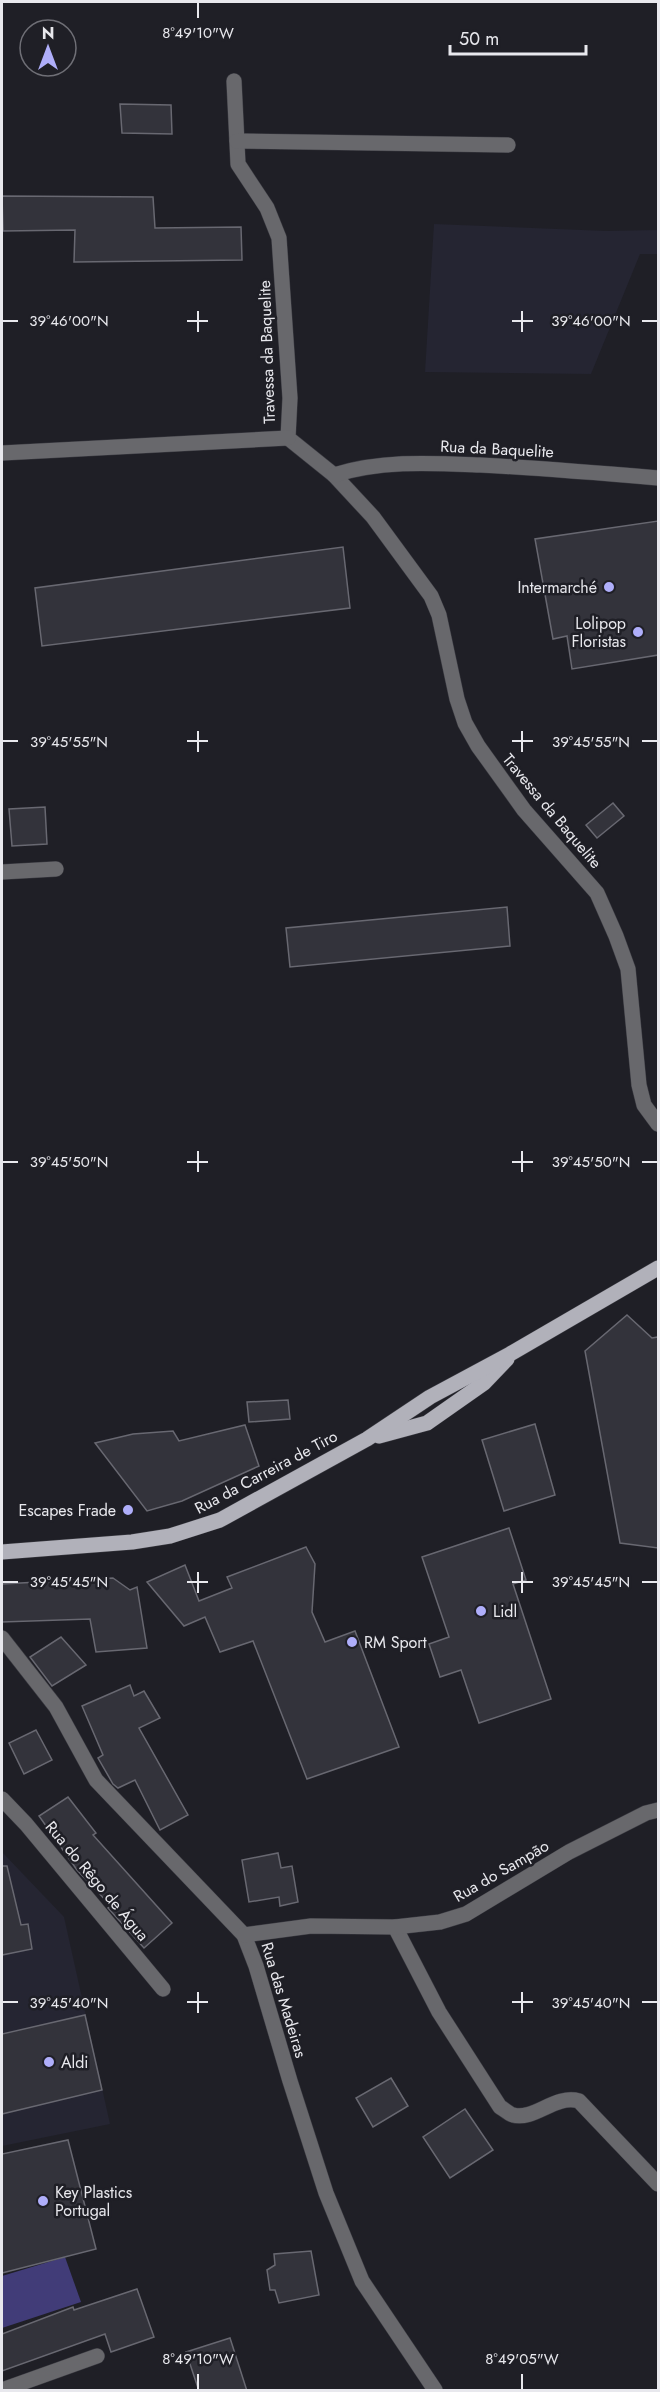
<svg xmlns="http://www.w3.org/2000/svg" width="660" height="2392" font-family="Jost,sans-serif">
<rect width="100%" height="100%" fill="#1f1f26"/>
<g fill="#252532">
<polygon points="434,224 606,231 658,230 658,254 640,254 591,374 425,372"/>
<polygon points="2,1852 64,1917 110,2124 2,2146"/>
</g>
<polygon fill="#413c78" points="65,2257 81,2302 2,2328 2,2276"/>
<g fill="#33333b" stroke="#686871" stroke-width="1.5">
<polygon points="120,104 171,105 172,134 122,133"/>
<polygon points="2,196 153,197 155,228 241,227 242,260 74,262 75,230 3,231"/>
<polygon points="658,521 658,655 572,669 567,636 553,639 535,539"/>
<polygon points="343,547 350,608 42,646 35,588"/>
<polygon points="613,803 624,816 597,838 586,825"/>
<polygon points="45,807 47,844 12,846 9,809"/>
<polygon points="507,907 510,946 290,967 286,928"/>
<polygon points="627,1315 652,1338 658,1337 658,1548 620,1543 585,1351"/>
<polygon points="288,1400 290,1419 249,1422 247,1402"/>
<polygon points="535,1424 555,1495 504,1511 482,1440"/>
<polygon points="245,1425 259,1466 182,1501 147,1511 95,1443 133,1434 173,1431 179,1441"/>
<polygon points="509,1528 526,1580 513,1584 551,1699 479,1723 461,1670 440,1677 429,1644 449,1637 422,1557"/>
<polygon points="306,1547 315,1564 312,1612 325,1642 355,1631 399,1747 307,1779 253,1641 220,1652 205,1617 184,1626 147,1582 185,1565 199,1601 232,1588 227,1577"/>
<polygon points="113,1578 130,1590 137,1587 147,1648 96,1652 90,1619 2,1622 2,1584"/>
<polygon points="61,1637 86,1665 52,1686 30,1657"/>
<polygon points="130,1685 134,1696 144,1691 160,1718 139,1728 188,1815 160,1830 135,1780 118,1788 113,1784 98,1758 103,1755 82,1706"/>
<polygon points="36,1730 52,1760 24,1774 9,1743"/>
<polygon points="68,1797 96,1833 93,1835 172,1923 144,1948 108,1908 111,1906 77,1870 39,1816"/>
<polygon points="278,1853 281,1868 292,1866 298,1902 280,1906 279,1897 249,1902 242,1860"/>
<polygon points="2,1866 7,1866 21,1925 28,1924 32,1949 2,1955"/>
<polygon points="85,2015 102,2090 2,2114 2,2034"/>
<polygon points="391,2078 408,2106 373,2127 356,2098"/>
<polygon points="465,2109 493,2150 450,2178 423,2137"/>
<polygon points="68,2140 96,2249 2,2273 2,2154"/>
<polygon points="311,2251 319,2295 279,2303 275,2290 270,2290 267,2270 275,2265 274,2254"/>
<polygon points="137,2289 154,2337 111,2352 105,2334 2,2371 2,2334 73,2307 74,2310"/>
<polygon points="230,2338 247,2391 199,2391 186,2352"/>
</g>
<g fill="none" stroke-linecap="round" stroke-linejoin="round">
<g stroke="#3b3b42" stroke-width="16">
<g id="minor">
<polyline points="234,81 238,164 267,208 279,238 290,398 288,438 334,475 373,517 431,596 439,615 457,699 465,723 478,746 524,810 597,893 616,936 628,969 639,1085 644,1105 658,1124"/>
<polyline points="237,141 508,145"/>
<polyline points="2,453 288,438"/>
<path d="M 334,475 C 381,460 431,463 480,465 C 539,468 599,473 658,478"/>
<polyline points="2,872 56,869"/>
<polyline points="2,1638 56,1707 96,1780 244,1935 256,1966 290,2081 326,2193 362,2281 435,2390"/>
<polyline points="2,1799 26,1824 163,1989"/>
<path d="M 395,1927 L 439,2012 L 500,2107 C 504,2109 509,2114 513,2115 C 534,2121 555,2094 579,2101 L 658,2184"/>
<polyline points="244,1935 311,1926 395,1927 440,1922 466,1914 569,1852 646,1813 658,1810"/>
<polyline points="2,2390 97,2356"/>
</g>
</g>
<g stroke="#3b3b42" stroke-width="16">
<g id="major">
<polyline points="379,1436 427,1423 484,1383 507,1359"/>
<polyline points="2,1552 132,1542 170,1536 220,1520 367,1439 430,1397 510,1354 658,1268"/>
</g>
</g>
<use href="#minor" stroke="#68686c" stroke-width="15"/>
<use href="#major" stroke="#b1b1ba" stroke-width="15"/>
</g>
<path fill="none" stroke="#e8e8ed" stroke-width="2" d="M 198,3 L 198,18M 198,311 L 198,332M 522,311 L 522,332M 3,321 L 18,321M 187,321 L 208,321M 512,321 L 533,321M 642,321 L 657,321M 198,731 L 198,752M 522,731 L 522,752M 3,741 L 18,741M 187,741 L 208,741M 512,741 L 533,741M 642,741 L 657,741M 198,1151 L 198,1172M 522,1151 L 522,1172M 3,1162 L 18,1162M 187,1162 L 208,1162M 512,1162 L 533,1162M 642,1162 L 657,1162M 198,1572 L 198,1593M 522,1572 L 522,1593M 3,1582 L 18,1582M 187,1582 L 208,1582M 512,1582 L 533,1582M 642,1582 L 657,1582M 198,1992 L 198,2013M 522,1992 L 522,2013M 3,2002 L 18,2002M 187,2002 L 208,2002M 512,2002 L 533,2002M 642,2002 L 657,2002M 198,2374 L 198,2389M 522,2374 L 522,2389"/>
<g fill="#afaefa" stroke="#1f1f26" stroke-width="2">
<circle cx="609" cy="587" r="6"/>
<circle cx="638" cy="632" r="6"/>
<circle cx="128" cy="1510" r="6"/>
<circle cx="481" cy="1611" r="6"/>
<circle cx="352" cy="1642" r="6"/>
<circle cx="49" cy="2062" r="6"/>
<circle cx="43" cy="2201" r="6"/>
</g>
<g text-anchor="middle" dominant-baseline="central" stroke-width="5" stroke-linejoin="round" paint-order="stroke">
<g font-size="16" fill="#e8e8ed" stroke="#1f1f26">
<text transform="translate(267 352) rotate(-92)">Travessa da Baquelite</text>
<text transform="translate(497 449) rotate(3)">Rua da Baquelite</text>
<text transform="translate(552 811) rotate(50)">Travessa da Baquelite</text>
<text transform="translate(266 1472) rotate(-28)">Rua da Carreira de Tiro</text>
<text transform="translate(501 1871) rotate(-30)">Rua do Sampão</text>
<text transform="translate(97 1881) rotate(50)">Rua do Rêgo de Água</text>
<text transform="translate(284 2000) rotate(73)">Rua das Madeiras</text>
</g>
<g font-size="16" fill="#e8e8ed" stroke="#1f1f26" text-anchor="start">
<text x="597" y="587" text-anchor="end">Intermarché</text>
<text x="626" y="623" text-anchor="end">Lolipop<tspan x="626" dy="18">Floristas</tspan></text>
<text x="116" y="1510" text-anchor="end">Escapes Frade</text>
<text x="493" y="1611">Lidl</text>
<text x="364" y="1642">RM Sport</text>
<text x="61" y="2062">Aldi</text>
<text x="55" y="2192">Key Plastics<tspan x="55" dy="18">Portugal</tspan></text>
</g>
</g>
<g font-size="15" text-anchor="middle" fill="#e8e8ed" stroke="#1f1f26" stroke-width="5" stroke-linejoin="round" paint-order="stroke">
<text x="198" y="38">8°49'10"W</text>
<text x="69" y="326">39°46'00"N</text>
<text x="591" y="326">39°46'00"N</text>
<text x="69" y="747">39°45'55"N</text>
<text x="591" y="747">39°45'55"N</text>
<text x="69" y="1167">39°45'50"N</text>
<text x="591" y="1167">39°45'50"N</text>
<text x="69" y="1587">39°45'45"N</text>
<text x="591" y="1587">39°45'45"N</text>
<text x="69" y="2008">39°45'40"N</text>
<text x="591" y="2008">39°45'40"N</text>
<text x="198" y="2364">8°49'10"W</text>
<text x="522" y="2364">8°49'05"W</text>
</g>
<rect width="660" height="2392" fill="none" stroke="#e8e8ed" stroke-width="6"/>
<g transform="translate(48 48)"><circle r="28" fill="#1f1f26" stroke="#6f6f76" stroke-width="1.5"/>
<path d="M0-4.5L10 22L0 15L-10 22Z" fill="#afaefa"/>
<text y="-9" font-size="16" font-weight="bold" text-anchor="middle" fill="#e8e8ed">N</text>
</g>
<path d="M450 45v9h136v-9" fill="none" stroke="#e8e8ed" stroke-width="3"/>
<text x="459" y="45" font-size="18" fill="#e8e8ed" stroke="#1f1f26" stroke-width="4.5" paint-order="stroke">50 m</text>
</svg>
